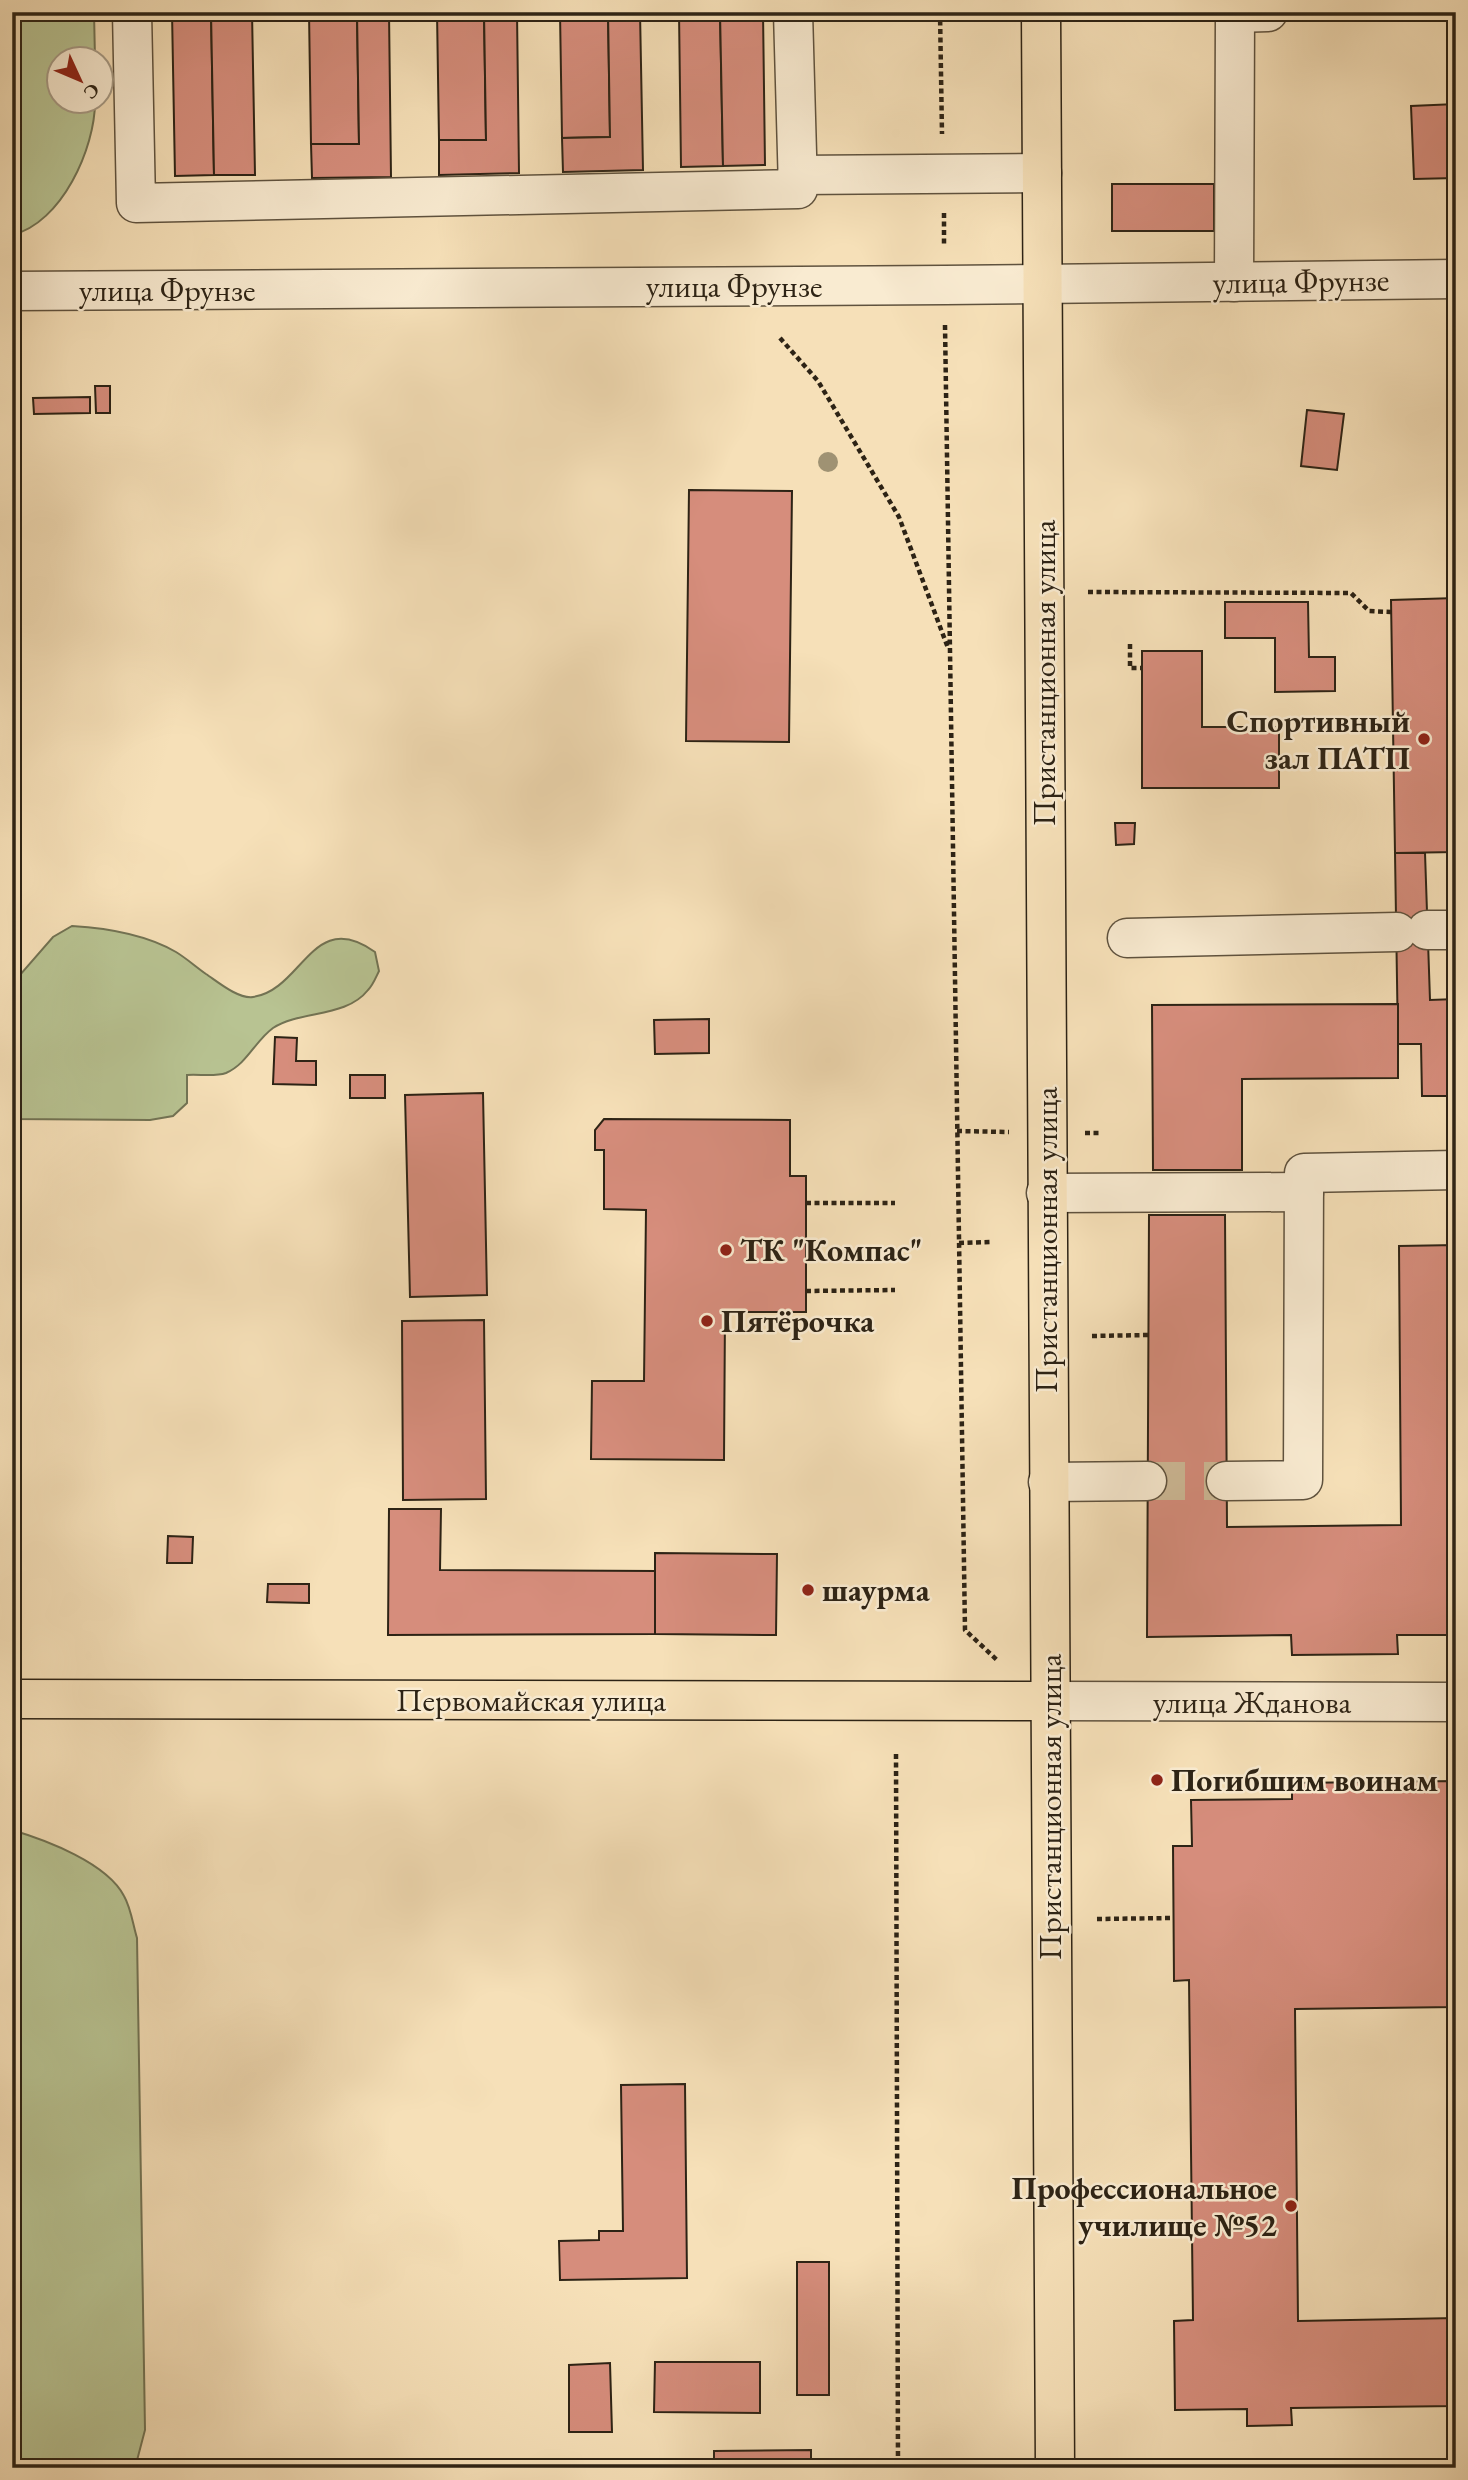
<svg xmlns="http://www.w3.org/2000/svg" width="1468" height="2480" font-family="'EB Garamond',serif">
<rect width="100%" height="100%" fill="#f6e0b8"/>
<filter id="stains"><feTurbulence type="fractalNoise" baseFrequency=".00286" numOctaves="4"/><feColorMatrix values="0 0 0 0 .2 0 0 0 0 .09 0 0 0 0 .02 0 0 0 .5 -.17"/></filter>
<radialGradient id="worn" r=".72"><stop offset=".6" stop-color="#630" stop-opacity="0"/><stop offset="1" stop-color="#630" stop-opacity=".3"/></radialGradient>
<g fill="#b8c392" stroke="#727354" stroke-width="2">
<path d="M 12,12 L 94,12 L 95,59 L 60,60 L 60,102 L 95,102 C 95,148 62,223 12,235 Z"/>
<path d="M 72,926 C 106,928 145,934 176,952 C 186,958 196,967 206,974 C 218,982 238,999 253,997 C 303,990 312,907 375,952 L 379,971 C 376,977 373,985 368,990 C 346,1018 301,1010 273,1028 C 255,1041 247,1064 226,1073 C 215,1077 199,1074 187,1075 L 187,1103 L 173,1116 L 150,1120 L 12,1119 L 12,984 L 53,937 Z"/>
<path d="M 12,1830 C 46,1840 107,1863 124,1896 C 131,1908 133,1925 137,1938 L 145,2430 L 135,2468 L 12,2468 Z"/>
</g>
<g fill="#d68d7c" stroke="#2d2315" stroke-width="2">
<polygon points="172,12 211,12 214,175 175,176"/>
<polygon points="211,12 252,12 255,175 214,175"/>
<polygon points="309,12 357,12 359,144 311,144"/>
<polygon points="357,12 389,12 391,177 312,178 311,144 359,144"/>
<polygon points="437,12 484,12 486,140 439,140"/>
<polygon points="484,12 517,12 519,173 439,175 439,140 486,140"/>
<polygon points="560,12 608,12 610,137 562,138"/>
<polygon points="608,12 640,12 643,170 563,172 562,138 610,137"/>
<polygon points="679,12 720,12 723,166 681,167"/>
<polygon points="720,12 763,12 765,165 723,166"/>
<polygon points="1456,104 1456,178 1414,179 1411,106"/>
<rect x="1112" y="184" width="102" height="47"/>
<rect x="12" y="386" width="6" height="12"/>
<polygon points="95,386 110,386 110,413 96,413"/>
<polygon points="90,397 90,413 34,414 33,398"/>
<polygon points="1307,410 1344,414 1337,470 1301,466"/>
<polygon points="689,490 792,491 789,742 686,741"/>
<polygon points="1456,598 1456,852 1395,853 1391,600"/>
<polygon points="1225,602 1308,602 1309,657 1335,657 1335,691 1275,692 1275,638 1225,638"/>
<polygon points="1142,651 1202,651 1202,727 1279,727 1279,788 1142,788"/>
<polygon points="1115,823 1135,823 1134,844 1116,845"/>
<polygon points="1395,853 1425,853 1430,1000 1456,999 1456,1096 1422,1096 1421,1044 1398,1044"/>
<polygon points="1398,1004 1398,1078 1242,1079 1242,1170 1153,1170 1152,1005"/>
<polygon points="709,1019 709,1053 655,1054 654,1020"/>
<polygon points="275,1037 297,1038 296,1061 316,1061 316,1085 273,1084"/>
<rect x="350" y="1075" width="35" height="23"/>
<polygon points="483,1093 487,1295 410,1297 405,1095"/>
<polygon points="604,1119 790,1120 790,1176 806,1176 806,1312 725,1312 724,1460 591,1459 592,1381 644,1381 646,1210 604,1209 604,1150 595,1150 595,1130"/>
<polygon points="1149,1215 1225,1215 1227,1527 1401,1525 1399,1246 1456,1245 1456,1635 1397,1635 1398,1654 1292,1655 1291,1635 1147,1637"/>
<polygon points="484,1320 486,1499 403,1500 402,1321"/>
<polygon points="389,1509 441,1509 440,1570 656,1571 655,1634 388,1635"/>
<polygon points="168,1536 193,1537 192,1563 167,1563"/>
<polygon points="655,1553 777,1554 776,1635 655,1634"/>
<polygon points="268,1584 309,1584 309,1603 267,1602"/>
<polygon points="1456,1781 1456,2007 1295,2009 1298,2321 1456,2318 1456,2406 1291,2408 1292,2425 1247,2426 1247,2409 1175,2410 1174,2321 1193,2320 1189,1980 1174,1981 1173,1846 1192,1846 1191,1800 1292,1799 1292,1783"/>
<polygon points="685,2084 687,2278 560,2280 559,2241 599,2240 599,2231 623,2231 621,2085"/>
<rect x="797" y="2262" width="32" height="133"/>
<polygon points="655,2362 760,2362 760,2413 654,2412"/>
<polygon points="610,2363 612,2432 569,2432 569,2365"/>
<polygon points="811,2450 811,2468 714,2468 714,2451"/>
</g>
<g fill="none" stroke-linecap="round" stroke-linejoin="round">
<polyline stroke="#ceba97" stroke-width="38" stroke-dasharray="38 19" stroke-linecap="butt" points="1147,1481 1226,1481"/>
<g stroke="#5f523e" stroke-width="41">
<g id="minor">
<polyline points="132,12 136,203 798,189 793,12"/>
<polyline points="1235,13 1268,12"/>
<polyline points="797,175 1042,173"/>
<polyline points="1234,282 1235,12"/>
<polyline points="12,291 945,285 1456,279"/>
<polyline points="1427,930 1456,930"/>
<polyline points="1127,938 1397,932"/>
<polyline points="1046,1193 1304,1192"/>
<polyline points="1226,1481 1303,1480 1304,1173 1456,1170"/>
<polyline points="1048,1482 1147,1481"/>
<polyline points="1049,1701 1456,1702"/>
</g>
</g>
<g stroke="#2d2315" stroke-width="41">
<g id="major">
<polyline points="1041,12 1055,2468"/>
<polyline points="12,1699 1049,1701"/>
</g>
</g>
<g stroke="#2d2315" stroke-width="4.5" stroke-dasharray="5 3.5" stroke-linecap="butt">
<polyline points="940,12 942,134"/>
<polyline points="944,213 944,246"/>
<polyline points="945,325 965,1630 997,1660"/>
<polyline points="780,338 818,381 899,517 948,648"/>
<polyline points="1088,592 1351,593 1369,611 1391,612"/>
<polyline points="1130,644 1130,668 1142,668"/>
<polyline points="957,1131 1009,1132"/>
<polyline points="1085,1133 1101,1133"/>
<polyline points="806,1203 895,1203"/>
<polyline points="959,1243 991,1242"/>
<polyline points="806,1291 895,1290"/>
<polyline points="1092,1336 1148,1335"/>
<polyline points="896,1754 898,2468"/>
<polyline points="1097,1919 1173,1918"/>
</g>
<use href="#minor" stroke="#f9ebd1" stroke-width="38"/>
<use href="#major" stroke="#f6e0b8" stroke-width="38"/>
</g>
<circle fill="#9f9273" cx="828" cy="462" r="10"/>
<g fill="#8f2418" stroke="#f9ebd1" stroke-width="2.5">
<circle cx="1424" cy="739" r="7"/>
<circle cx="726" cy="1250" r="7"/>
<circle cx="707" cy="1321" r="7"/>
<circle cx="808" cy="1590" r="7"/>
<circle cx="1157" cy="1780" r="7"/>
<circle cx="1291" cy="2206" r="7"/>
</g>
<g text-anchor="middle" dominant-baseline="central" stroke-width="5" stroke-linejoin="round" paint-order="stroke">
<g font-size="32" fill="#2d2315" stroke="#f9ebd1">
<text transform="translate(1301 281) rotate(-1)">улица Фрунзе</text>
<text x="734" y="286">улица Фрунзе</text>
<text x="167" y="290">улица Фрунзе</text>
<text transform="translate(1044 673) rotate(-90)">Пристанционная улица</text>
<text transform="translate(1046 1240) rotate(-90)">Пристанционная улица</text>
<text x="531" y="1700">Первомайская улица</text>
<text x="1252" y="1702">улица Жданова</text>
<text transform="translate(1050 1807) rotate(-90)">Пристанционная улица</text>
</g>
<g font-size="32" font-weight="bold" fill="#2d2315" stroke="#f9ebd1" text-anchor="start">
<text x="1410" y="721" text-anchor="end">Спортивный<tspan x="1410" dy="37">зал ПАТП</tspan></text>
<text x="740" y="1250">ТК "Компас"</text>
<text x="721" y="1321">Пятёрочка</text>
<text x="822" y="1590">шаурма</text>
<text x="1171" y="1780">Погибшим воинам</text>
<text x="1277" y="2188" text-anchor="end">Профессиональное<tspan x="1277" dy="37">училище №52</tspan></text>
</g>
</g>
<rect width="1468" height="2480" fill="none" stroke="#f6e0b8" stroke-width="42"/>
<rect x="14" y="14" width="1440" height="2452" fill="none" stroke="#2d2315" stroke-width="3.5"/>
<rect x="21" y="21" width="1426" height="2438" fill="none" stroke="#2d2315" stroke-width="2"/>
<g transform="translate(80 80) rotate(134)"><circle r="33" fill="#f9ebd1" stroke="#a79b86" stroke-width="2"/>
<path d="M0-5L12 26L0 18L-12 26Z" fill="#8f2418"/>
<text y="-10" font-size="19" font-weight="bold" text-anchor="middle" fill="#2d2315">С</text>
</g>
<rect width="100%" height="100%" filter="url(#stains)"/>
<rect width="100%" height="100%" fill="url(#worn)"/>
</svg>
